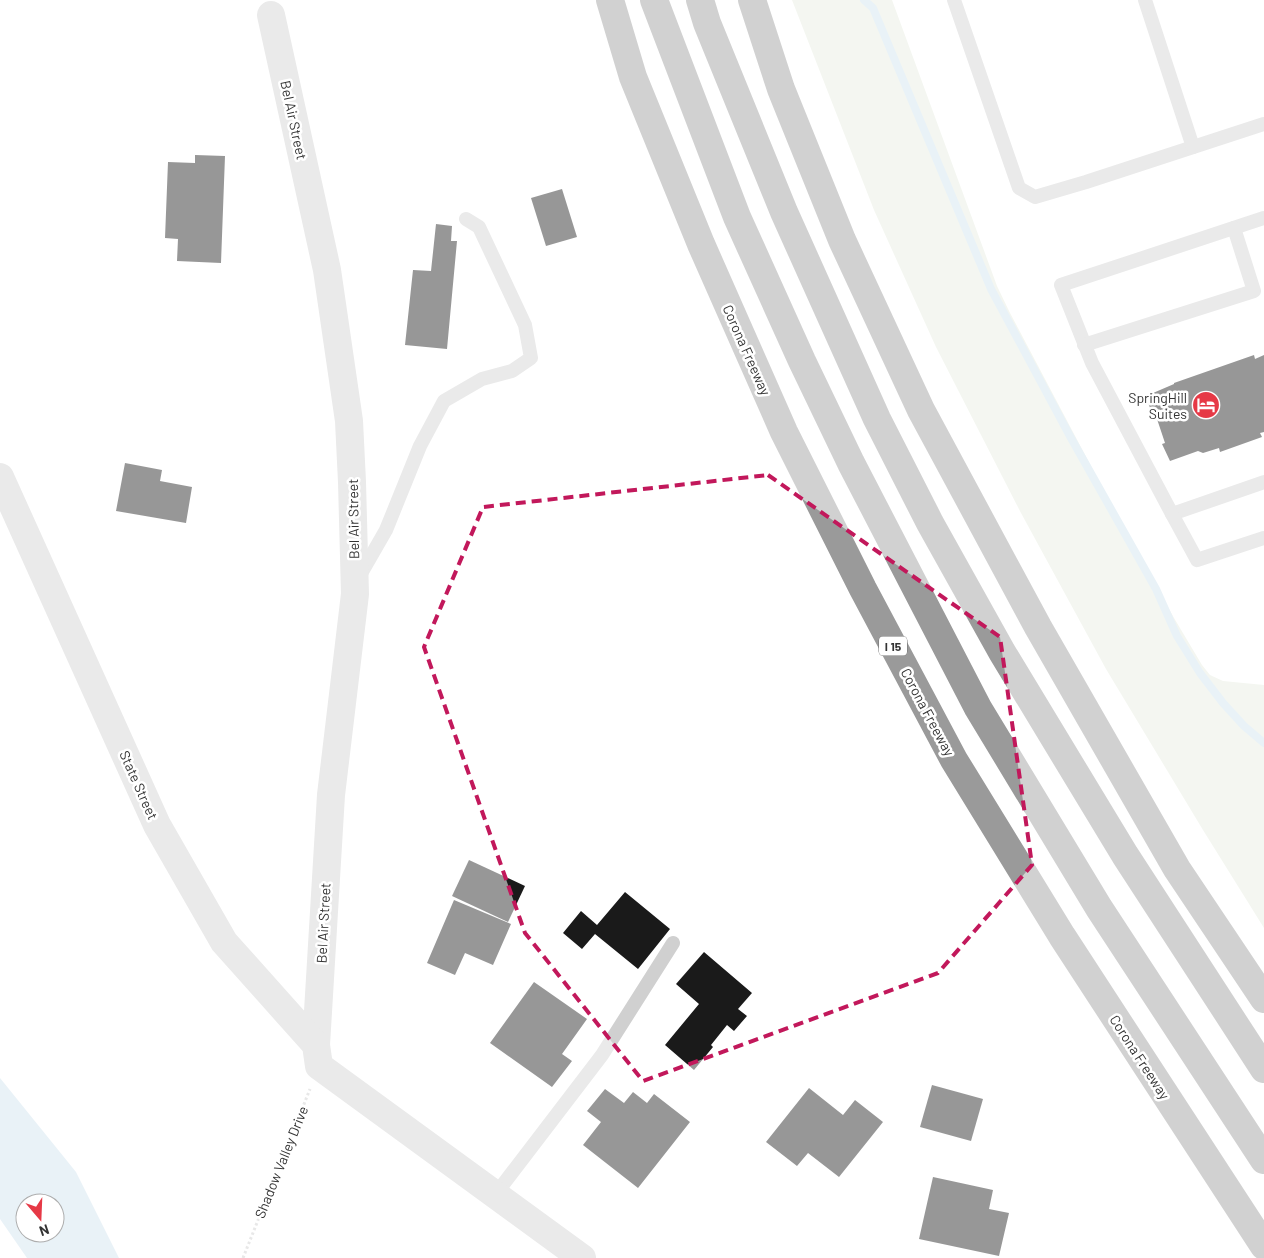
<svg xmlns="http://www.w3.org/2000/svg" width="1264" height="1258" font-family="Barlow,sans-serif">
<rect width="100%" height="100%" fill="#fff"/>
<polygon fill="#e6ecdf" points="792,0 892,0 997,286 1010,313 1092,468 1174,618 1202,665 1210,675 1223,681 1264,685 1264,928 1203,830 1106,669 1021,513 936,347 874,210"/>
<path fill="#cfe2ee" fill-rule="evenodd" d="M 0,1078 L 76,1172 L 119,1258 L 27,1258 L 0,1219 ZM 25,1203 L 55,1203 L 55,1233 L 25,1233 Z"/>
<g fill="none" stroke-linecap="round" stroke-linejoin="round">
<polyline stroke="#cfe2ee" stroke-width="8" points="864,0 873,8 991,289 1071,438 1156,589 1177,636 1200,673 1223,703 1244,726 1264,743"/>
</g>
<g fill="#1a1a1a">
<polygon points="195,155 225,156 221,263 177,261 178,239 165,238 168,162 195,163"/>
<polygon points="562,189 577,237 546,246 531,198"/>
<polygon points="436,224 452,226 451,241 457,241 447,349 405,345 413,270 431,271"/>
<polygon points="1254,355 1255,359 1264,355 1264,432 1260,433 1262,437 1220,452 1219,448 1203,453 1198,451 1170,461 1162,444 1165,443 1155,413 1152,414 1146,396 1174,384 1174,383"/>
<polygon points="125,463 162,470 160,481 192,487 186,523 116,511"/>
<polygon points="469,860 525,886 508,922 452,896"/>
<polygon points="625,892 670,929 638,969 595,934 582,949 563,933 581,911 597,925"/>
<polygon points="454,900 511,924 493,965 465,953 455,975 427,963"/>
<polygon points="704,952 752,993 738,1009 747,1016 734,1031 727,1025 711,1045 713,1047 694,1070 665,1045 699,1004 676,984"/>
<polygon points="534,982 587,1019 562,1054 572,1061 552,1087 490,1043"/>
<polygon points="932,1085 983,1099 971,1141 920,1127"/>
<polygon points="809,1088 843,1115 855,1100 883,1122 839,1177 808,1153 797,1166 766,1142"/>
<polygon points="605,1089 624,1103 633,1092 647,1103 654,1094 690,1122 638,1188 583,1145 601,1122 587,1111"/>
<polygon points="933,1177 993,1190 989,1209 1009,1213 999,1256 919,1239"/>
</g>
<g fill="none" stroke-linecap="round" stroke-linejoin="round">
<polyline stroke="#cdcdcd" stroke-width="3" stroke-dasharray="2.5 2.5" stroke-linecap="butt" points="243,1258 310,1089"/>
<g stroke="#d0d0d0" stroke-width="14">
<polyline points="954,0 1019,188 1035,197 1086,182 1264,124"/>
<polyline points="1145,0 1193,147"/>
<polyline points="1264,218 1061,285 1092,363 1172,514 1264,482"/>
<polyline points="1084,345 1254,291 1234,228"/>
<polyline points="1172,514 1197,560 1264,538"/>
<polyline points="359,577 386,530 420,446 444,401 482,379 512,371 531,358 525,325 479,227 466,219"/>
<polyline points="495,1195 602,1055 673,943"/>
</g>
<g stroke="#d0d0d0" stroke-width="28">
<polyline points="271,15 327,270 349,421 352,482 355,594 331,795 316,1045"/>
<polyline points="0,477 157,825 224,942 316,1045 319,1066 582,1258"/>
</g>
<g stroke="#9a9a9a" stroke-width="28">
<polyline points="610,0 633,77 701,244 784,432 863,589 954,760 1062,936 1264,1246"/>
<polyline points="654,0 737,217 802,361 851,463 978,708 1099,908 1264,1160"/>
<polyline points="700,0 707,23 784,212 877,419 930,523 1002,652 1125,855 1264,1069"/>
<polyline points="752,0 781,89 842,240 921,410 1038,627 1177,869 1264,999"/>
</g>
</g>
<path d="M0 0H1264V1258H0ZM 768,475 L 1000,637 L 1032,865 L 938,973 L 643,1081 L 525,933 L 424,647 L 483,507 Z" fill="#fff" fill-opacity=".55" fill-rule="evenodd"/>
<path fill="none" stroke="#c2185b" stroke-width="4" stroke-dasharray="10 6" stroke-linejoin="round" d="M 768,475 L 1000,637 L 1032,865 L 938,973 L 643,1081 L 525,933 L 424,647 L 483,507 Z"/>
<defs>
<g id="hotel-disc" transform="scale(1.4375)"><circle r="9.5" fill="#e63946" stroke="#fff"/><path d="M-6-4.5h1.5V1H6V5H4.5V3h-9V5H-6ZM-4 0a1.8 1.8 0 1 1 3.6 0ZM.5 0V-2.5h3Q6-2.5 6 0Z" fill="#fff"/></g>
</defs>
<g fill-rule="evenodd">
<use href="#hotel-disc" x="1206" y="405"/>
</g>
<g text-anchor="middle" dominant-baseline="central" stroke-width="5" stroke-linejoin="round" paint-order="stroke">
<rect fill="#fff" stroke="#707070" stroke-width="1" x="879" y="636.5" width="28" height="19" rx="4"/>
<g font-size="12" font-weight="bold" fill="#333">
<text x="893" y="646">I 15</text>
</g>
<g font-size="14" fill="#333" stroke="#fff">
<text transform="translate(294 120) rotate(78)">Bel Air Street</text>
<text transform="translate(747 350) rotate(66)">Corona Freeway</text>
<text transform="translate(353 519) rotate(-91)">Bel Air Street</text>
<text transform="translate(928 712) rotate(62)">Corona Freeway</text>
<text transform="translate(139 785) rotate(66)">State Street</text>
<text transform="translate(323 923) rotate(-87)">Bel Air Street</text>
<text transform="translate(1140 1057) rotate(57)">Corona Freeway</text>
<text transform="translate(281 1162) rotate(-68)">Shadow Valley Drive</text>
</g>
<g font-size="14" fill="#333" stroke="#fff" text-anchor="end">
<text x="1187" y="397">SpringHill<tspan x="1187" dy="16">Suites</tspan></text>
</g>
</g>
<g transform="translate(40 1218) rotate(161)"><circle r="24" fill="#ffffff" stroke="#adadad"/>
<path d="M0-4L9 19L0 12L-9 19Z" fill="#e63946"/>
<text y="-8" font-size="14" font-weight="bold" text-anchor="middle" fill="#333333">N</text>
</g>
</svg>
